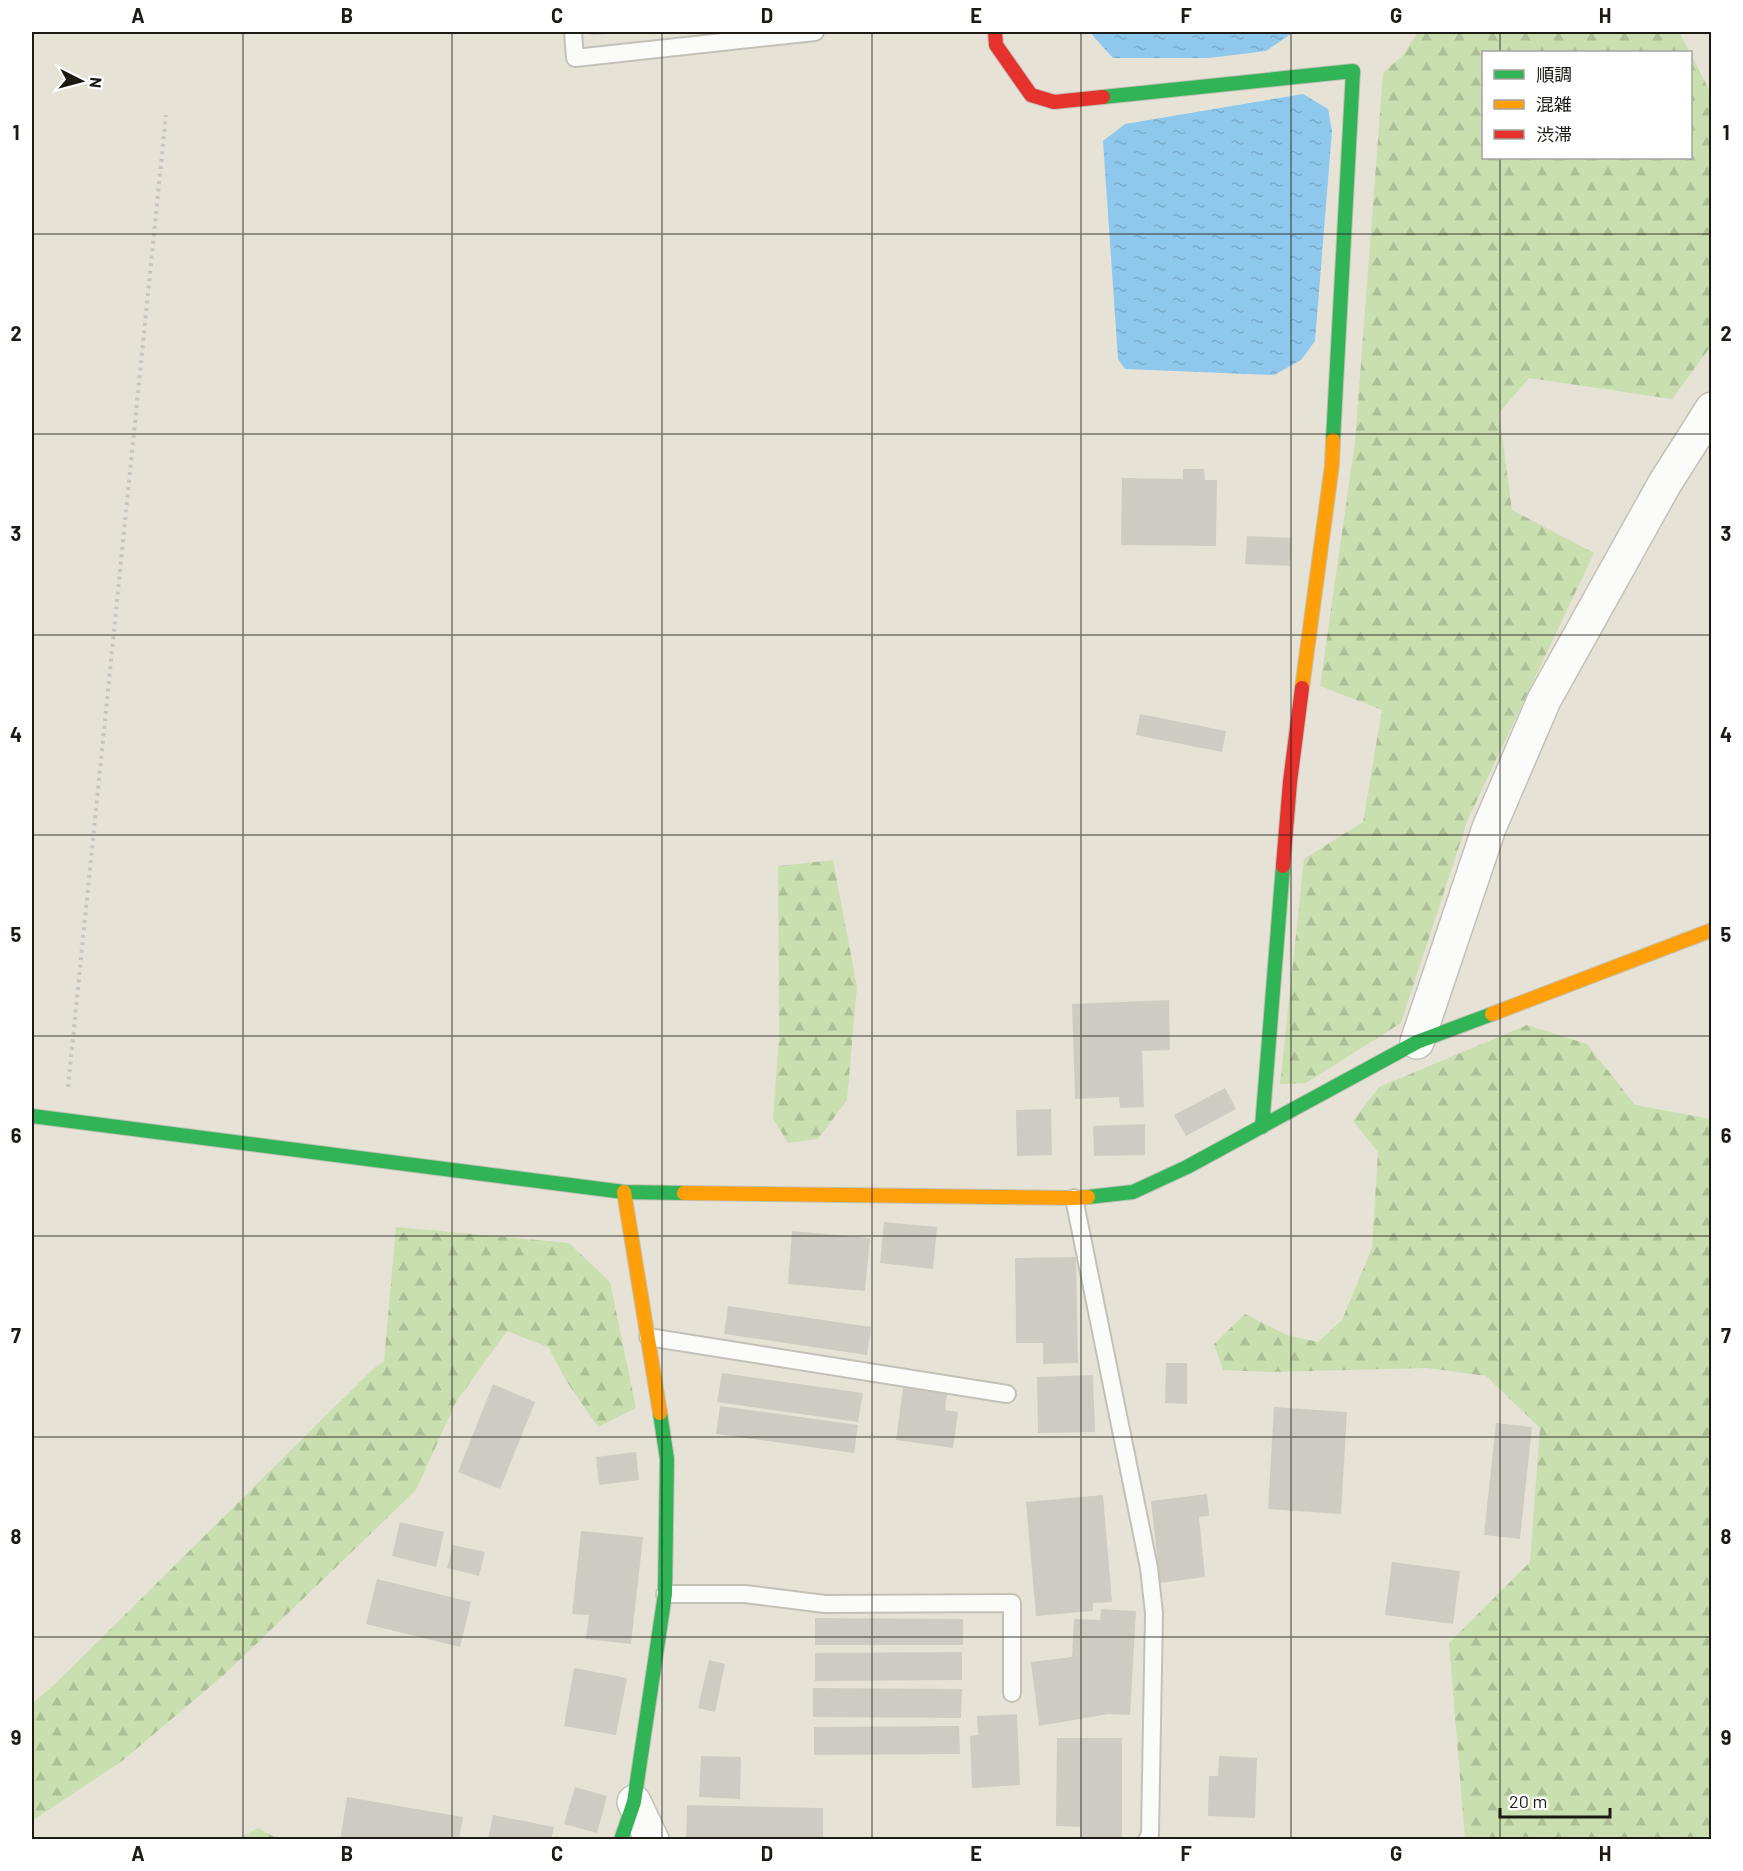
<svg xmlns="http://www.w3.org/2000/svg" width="1743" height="1871" font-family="Barlow,'Noto Sans JP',sans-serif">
<defs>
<pattern id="forest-firs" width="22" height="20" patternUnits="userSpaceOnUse" patternTransform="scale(1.5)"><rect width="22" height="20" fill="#c9dfb0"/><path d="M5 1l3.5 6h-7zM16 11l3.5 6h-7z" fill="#acbf96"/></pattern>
<pattern id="water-ripples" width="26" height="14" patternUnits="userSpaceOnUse" patternTransform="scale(1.5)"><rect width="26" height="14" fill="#8ec8ed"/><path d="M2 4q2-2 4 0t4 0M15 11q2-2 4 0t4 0" fill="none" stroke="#7aabca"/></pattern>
</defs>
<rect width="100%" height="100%" fill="#e6e3d6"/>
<g fill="url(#forest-firs)">
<polygon points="1418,32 1679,32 1690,52 1484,52 1484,158 1690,158 1691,54 1711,94 1711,346 1672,399 1529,378 1499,413 1512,510 1594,553 1468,819 1401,1023 1306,1083 1280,1084 1304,859 1363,822 1382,710 1320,686 1355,442 1383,73 1403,55"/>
<polygon points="833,860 857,987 847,1100 818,1139 788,1143 773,1118 779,1037 778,866"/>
<polygon points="1527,1025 1587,1044 1635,1105 1711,1119 1711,1839 1465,1839 1449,1643 1530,1562 1540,1428 1486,1376 1427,1368 1267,1372 1223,1370 1214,1344 1245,1314 1287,1335 1318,1342 1342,1320 1372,1248 1378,1152 1353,1121 1379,1087"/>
<polygon points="396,1227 569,1243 610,1282 636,1408 598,1427 567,1382 548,1347 507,1331 456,1402 416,1490 225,1674 122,1761 32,1821 32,1704 56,1683 374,1368 384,1361"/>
<polygon points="258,1828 278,1839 237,1839"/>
</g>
<g fill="url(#water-ripples)">
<polygon points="1092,32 1294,32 1266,51 1209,58 1113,58 1093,36"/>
<polygon points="1303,94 1328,109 1332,131 1315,341 1301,360 1274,375 1125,369 1118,359 1103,141 1125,124"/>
</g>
<g fill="#ceccc2">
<polygon points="591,32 624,32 624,33 591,35"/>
<polygon points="1183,469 1204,469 1205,480 1217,480 1216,546 1121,545 1122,478 1183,479"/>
<polygon points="1247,536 1292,538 1290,566 1245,564"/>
<polygon points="1140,714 1226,731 1222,752 1136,735"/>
<polygon points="1169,1000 1170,1050 1142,1051 1144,1107 1120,1108 1119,1097 1075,1099 1072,1004"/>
<polygon points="1225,1088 1236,1109 1186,1136 1174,1115"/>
<polygon points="1051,1109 1052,1155 1017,1156 1016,1110"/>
<polygon points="1145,1124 1145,1155 1094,1156 1093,1126"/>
<polygon points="884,1222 937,1227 933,1269 880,1263"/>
<polygon points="792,1231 870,1238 865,1291 788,1284"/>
<polygon points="1076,1257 1078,1363 1043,1364 1043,1343 1016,1343 1015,1258"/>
<polygon points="728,1306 871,1327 867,1355 724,1334"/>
<polygon points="1166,1363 1187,1363 1187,1404 1165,1403"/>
<polygon points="722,1373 863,1393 858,1422 717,1402"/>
<polygon points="1093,1375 1095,1432 1038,1433 1037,1377"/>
<polygon points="493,1384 535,1402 500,1489 458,1472"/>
<polygon points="903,1388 947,1394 945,1410 958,1412 953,1448 896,1440"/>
<polygon points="720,1406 858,1425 854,1453 716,1434"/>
<polygon points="1274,1407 1347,1412 1341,1514 1268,1509"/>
<polygon points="1496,1423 1532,1427 1520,1539 1484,1535"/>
<polygon points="636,1452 639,1480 599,1485 596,1457"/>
<polygon points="1207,1494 1209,1516 1199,1517 1205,1577 1160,1583 1151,1501"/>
<polygon points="1103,1495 1112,1602 1093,1603 1093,1611 1036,1616 1026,1502"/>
<polygon points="400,1522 444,1532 436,1567 392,1556"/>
<polygon points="581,1531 643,1537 631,1644 586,1639 589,1615 572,1614"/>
<polygon points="453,1545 485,1552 479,1576 447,1568"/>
<polygon points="1392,1562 1460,1571 1453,1624 1385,1615"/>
<polygon points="377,1579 471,1602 460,1647 366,1624"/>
<polygon points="1101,1609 1136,1611 1130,1715 1108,1714 1039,1726 1031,1662 1072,1657 1074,1619 1100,1620"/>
<polygon points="815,1618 963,1619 963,1645 815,1645"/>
<polygon points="962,1652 962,1680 815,1681 815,1653"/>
<polygon points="709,1660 725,1664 715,1712 698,1708"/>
<polygon points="574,1668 627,1678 616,1735 564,1726"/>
<polygon points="813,1688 962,1689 961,1718 813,1717"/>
<polygon points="1017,1714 1020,1785 972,1788 970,1736 978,1735 977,1716"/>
<polygon points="959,1726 960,1754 814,1755 814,1727"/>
<polygon points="1057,1738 1122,1738 1122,1840 1080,1840 1080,1827 1056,1826"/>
<polygon points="701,1756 741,1757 740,1799 699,1797"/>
<polygon points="1219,1756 1257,1758 1255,1818 1208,1816 1209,1776 1218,1776"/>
<polygon points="575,1787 607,1796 597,1833 564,1824"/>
<polygon points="347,1797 463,1817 459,1840 340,1840"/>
<polygon points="687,1805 823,1808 823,1840 686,1840"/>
<polygon points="493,1815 554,1827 551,1840 488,1839"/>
</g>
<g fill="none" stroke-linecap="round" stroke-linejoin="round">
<g stroke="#c3c1b7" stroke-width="20">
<g id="lane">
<polyline points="573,32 575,58 815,32"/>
<polyline points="1074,1198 1149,1568 1154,1613 1150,1834 1147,1840"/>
<polyline points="648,1337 1007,1394"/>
<polyline points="665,1594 745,1594 825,1604 1012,1603 1012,1693"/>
</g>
</g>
<g stroke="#c3c1b7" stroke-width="36">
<g id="street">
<polyline points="1417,1042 1489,828 1544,700 1665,483 1712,409"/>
<polyline points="634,1802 652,1840"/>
</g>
</g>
<g stroke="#c3c1b7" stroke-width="16">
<g id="fast">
<polyline points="1103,97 1353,71 1333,440"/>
<polyline points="32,1116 624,1192 684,1193"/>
<polyline points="1262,1127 1283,866"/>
<polyline points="1088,1197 1133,1192 1187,1167 1417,1042 1492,1014"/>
<polyline points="621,1840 634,1802 665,1594 667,1459 660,1413"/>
</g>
</g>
<g stroke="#c3c1b7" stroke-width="16">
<g id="slow">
<polyline points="1302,688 1332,465 1333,440"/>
<polyline points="1492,1014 1712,930"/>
<polyline points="624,1192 660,1413"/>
<polyline points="684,1193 1074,1198 1088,1197"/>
</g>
</g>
<g stroke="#c3c1b7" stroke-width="16">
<g id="jam">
<polyline points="995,32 996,45 1031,95 1054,102 1103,97"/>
<polyline points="1283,866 1290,782 1302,688"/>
</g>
</g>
<polyline stroke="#c6c5c1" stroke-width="4" stroke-dasharray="3 4.5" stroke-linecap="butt" points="68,1087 166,115"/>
<use href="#lane" stroke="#fbfbf9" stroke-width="16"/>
<use href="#street" stroke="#fbfbf9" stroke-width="33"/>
<use href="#fast" stroke="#30b455" stroke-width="14"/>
<use href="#slow" stroke="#ff9f0a" stroke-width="14"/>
<use href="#jam" stroke="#e5322d" stroke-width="14"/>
</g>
<path fill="none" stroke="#1c1a12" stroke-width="1.5" stroke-opacity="0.55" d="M 243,32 L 243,1840M 452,32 L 452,1840M 662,32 L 662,1840M 872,32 L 872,1840M 1081,32 L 1081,1840M 1291,32 L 1291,1840M 1500,32 L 1500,52M 1500,158 L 1500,1840M 32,234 L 1712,234M 32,434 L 1712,434M 32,635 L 1712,635M 32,835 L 1712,835M 32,1036 L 1712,1036M 32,1236 L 1712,1236M 32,1437 L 1712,1437M 32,1637 L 1712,1637"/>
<rect width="1743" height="1871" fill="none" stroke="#ffffff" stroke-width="66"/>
<rect x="1482" y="51" width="210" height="108" fill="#ffffff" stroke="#a4a3a0" stroke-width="1.5"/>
<rect x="1494" y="70" width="30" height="9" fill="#30b455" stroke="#a4a3a0" stroke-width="1.5"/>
<text x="1536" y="81" font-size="18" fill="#1c1a12">順調</text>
<rect x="1494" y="100" width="30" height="9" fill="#ff9f0a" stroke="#a4a3a0" stroke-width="1.5"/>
<text x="1536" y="111" font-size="18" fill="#1c1a12">混雑</text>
<rect x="1494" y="130" width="30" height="9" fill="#e5322d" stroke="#a4a3a0" stroke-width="1.5"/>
<text x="1536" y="141" font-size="18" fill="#1c1a12">渋滞</text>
<g transform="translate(81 81) rotate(96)" stroke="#ffffff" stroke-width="4.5" paint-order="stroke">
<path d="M0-4.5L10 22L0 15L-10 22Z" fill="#1c1a12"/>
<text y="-9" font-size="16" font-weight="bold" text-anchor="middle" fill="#1c1a12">N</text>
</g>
<path d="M1500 1808v9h110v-9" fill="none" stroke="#1c1a12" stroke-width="3"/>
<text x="1509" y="1808" font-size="18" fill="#1c1a12" stroke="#ffffff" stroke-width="4.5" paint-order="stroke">20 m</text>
<rect x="33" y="33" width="1677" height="1805" fill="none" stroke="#1c1a12" stroke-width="2"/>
<g font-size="20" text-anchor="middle" font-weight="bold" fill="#1c1a12">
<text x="138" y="23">A</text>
<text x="347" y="23">B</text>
<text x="557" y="23">C</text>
<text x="767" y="23">D</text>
<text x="976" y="23">E</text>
<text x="1186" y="23">F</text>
<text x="1396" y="23">G</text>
<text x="1605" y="23">H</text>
<text x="16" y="140">1</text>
<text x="1726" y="140">1</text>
<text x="16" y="341">2</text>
<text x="1726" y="341">2</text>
<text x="16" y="541">3</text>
<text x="1726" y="541">3</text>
<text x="16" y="742">4</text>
<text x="1726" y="742">4</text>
<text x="16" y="942">5</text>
<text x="1726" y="942">5</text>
<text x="16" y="1143">6</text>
<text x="1726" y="1143">6</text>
<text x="16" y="1343">7</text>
<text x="1726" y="1343">7</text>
<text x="16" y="1544">8</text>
<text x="1726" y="1544">8</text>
<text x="16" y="1745">9</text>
<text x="1726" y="1745">9</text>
<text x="138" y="1861">A</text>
<text x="347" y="1861">B</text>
<text x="557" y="1861">C</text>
<text x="767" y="1861">D</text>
<text x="976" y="1861">E</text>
<text x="1186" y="1861">F</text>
<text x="1396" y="1861">G</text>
<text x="1605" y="1861">H</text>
</g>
</svg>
